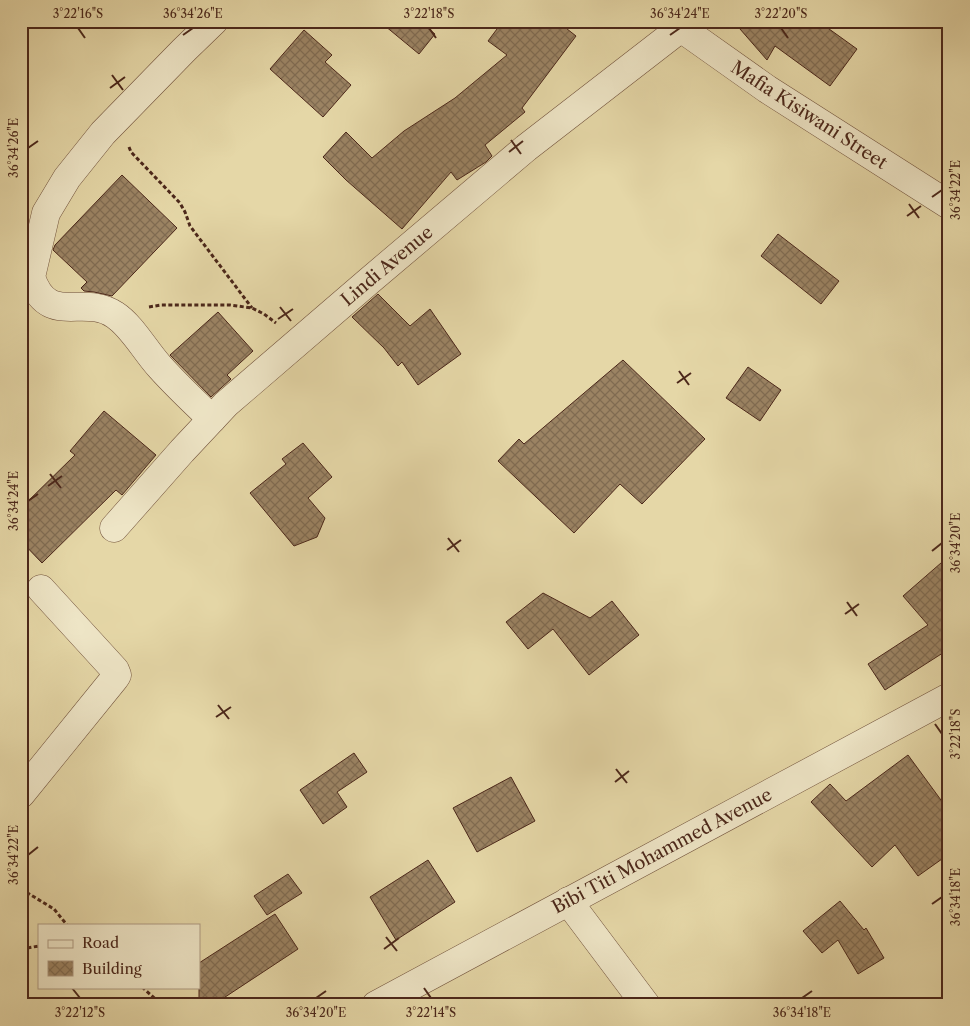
<svg xmlns="http://www.w3.org/2000/svg" width="970" height="1026" font-family="'Libre Caslon Text',serif">
<defs>
<pattern id="building-cross-hatch" width="8" height="8" patternUnits="userSpaceOnUse" patternTransform="scale(1.25)"><rect width="8" height="8" fill="#9b8363"/><path d="M0 0l8 8M0 8l8-8" fill="none" stroke="#806b51"/></pattern>
</defs>
<rect width="100%" height="100%" fill="#e5d7a7"/>
<filter id="stains"><feTurbulence type="fractalNoise" baseFrequency=".004" numOctaves="4"/><feColorMatrix values="0 0 0 0 .2 0 0 0 0 .09 0 0 0 0 .02 0 0 0 .5 -.17"/></filter>
<radialGradient id="worn" r=".72"><stop offset=".6" stop-color="#630" stop-opacity="0"/><stop offset="1" stop-color="#630" stop-opacity=".3"/></radialGradient>
<g fill="url(#building-cross-hatch)" stroke="#4b271a">
<polygon points="379,21 419,21 435,34 419,54"/>
<polygon points="503,21 557,21 576,36 522,108 525,112 485,145 492,156 486,162 457,180 451,172 402,229 346,180 323,157 346,132 372,158 404,131 455,98 507,55 488,41"/>
<polygon points="733,21 818,21 857,49 830,86 775,46 767,60"/>
<polygon points="304,30 332,55 325,62 351,85 323,117 270,69"/>
<polygon points="122,175 177,228 112,296 94,292 84,291 81,288 87,282 53,250 55,245"/>
<polygon points="778,234 839,281 821,304 761,256"/>
<polygon points="378,294 410,326 430,309 461,354 418,385 402,362 398,366 384,348 352,317"/>
<polygon points="218,312 253,351 227,375 231,379 211,397 170,355"/>
<polygon points="623,360 705,439 642,504 620,484 574,533 498,461 519,439 524,444"/>
<polygon points="748,367 781,390 760,421 726,398"/>
<polygon points="104,411 156,455 122,495 116,490 42,563 21,541 21,508 75,455 70,451"/>
<polygon points="303,443 332,477 308,498 325,518 317,537 294,546 250,493 286,464 282,459"/>
<polygon points="949,556 949,649 885,690 868,664 928,625 903,596"/>
<polygon points="543,593 590,618 612,601 639,635 589,675 553,629 528,649 506,622"/>
<polygon points="354,753 367,772 337,792 347,807 323,824 300,790"/>
<polygon points="908,755 949,811 949,854 918,876 895,845 872,867 811,802 830,784 846,801"/>
<polygon points="511,777 535,821 477,852 453,808"/>
<polygon points="428,860 455,902 396,940 370,897"/>
<polygon points="288,874 302,893 267,915 254,896"/>
<polygon points="840,901 864,930 866,928 884,958 858,974 838,940 822,953 803,931"/>
<polygon points="275,914 298,949 213,1005 199,1005 199,963"/>
</g>
<g fill="none" stroke-linecap="round" stroke-linejoin="round">
<g stroke="#72533d" stroke-width="29">
<g id="minor">
<polyline points="671,21 767,89 949,205"/>
<path d="M 212,419 C 194,402 176,385 160,367 C 146,352 132,326 115,315 C 83,293 48,328 31,277 L 46,213 L 67,178 L 103,133 L 184,50 L 214,21"/>
<polyline points="114,528 182,451 226,404 369,281 526,148 681,28"/>
<polyline points="21,794 115,678 117,675 115,670 41,589"/>
<polyline points="568,901 646,1005"/>
<polyline points="376,1005 949,697"/>
</g>
</g>
<g stroke="#4b271a" stroke-width="3" stroke-dasharray="4 2.5" stroke-linecap="butt">
<polyline points="129,147 131,152 180,203 185,212 190,226 252,308"/>
<polyline points="149,307 161,305 230,305 252,308 264,314 276,323"/>
<polyline points="21,889 54,909 67,925"/>
<polyline points="21,949 39,946"/>
<polyline points="142,987 162,1005"/>
</g>
<use href="#minor" stroke="#eee5c6" stroke-width="28"/>
</g>
<path fill="none" stroke="#4b271a" stroke-width="2" d="M 78,28 L 85,38M 429,28 L 436,38M 781,28 L 788,38M 183,35 L 193,28M 670,35 L 680,28M 112,75 L 123,90M 110,88 L 125,77M 511,140 L 521,154M 28,148 L 38,141M 509,152 L 523,141M 932,197 L 942,190M 909,204 L 919,218M 907,216 L 921,206M 280,307 L 291,321M 278,319 L 293,309M 679,371 L 689,385M 677,383 L 691,373M 50,474 L 61,488M 48,486 L 62,476M 28,501 L 38,494M 448,538 L 459,552M 447,550 L 461,540M 932,551 L 942,543M 847,602 L 857,616M 845,614 L 859,604M 218,705 L 229,719M 216,717 L 231,707M 935,724 L 942,734M 616,769 L 627,783M 615,782 L 629,771M 28,855 L 38,847M 932,904 L 942,897M 386,937 L 397,951M 384,949 L 399,938M 72,988 L 80,998M 424,988 L 431,998M 316,998 L 326,991M 802,998 L 812,991"/>
<g text-anchor="middle" dominant-baseline="central" stroke-width="4" stroke-linejoin="round" paint-order="stroke">
<g font-size="18" fill="#4b271a" stroke="#eee5c6">
<text transform="translate(809 115) rotate(33)">Mafia Kisiwani Street</text>
<text transform="translate(387 266) rotate(-40)">Lindi Avenue</text>
<text transform="translate(662 851) rotate(-28)">Bibi Titi Mohammed Avenue</text>
</g>
</g>
<rect width="970" height="1026" fill="none" stroke="#e5d7a7" stroke-width="55"/>
<rect x="38" y="924" width="162" height="65" fill="#eee5c6" stroke="#ad9981"/>
<rect x="48" y="940" width="25" height="8" fill="#eee5c6" stroke="#ad9981"/>
<text x="82" y="948" font-size="15" fill="#4b271a">Road</text>
<rect x="48" y="961" width="25" height="15" fill="url(#building-cross-hatch)" stroke="#ad9981"/>
<text x="82" y="974" font-size="15" fill="#4b271a">Building</text>
<rect x="28" y="28" width="914" height="970" fill="none" stroke="#4b271a" stroke-width="2"/>
<g font-size="12" text-anchor="middle" fill="#4b271a">
<text x="78" y="18">3°22'16"S</text>
<text x="193" y="18">36°34'26"E</text>
<text x="429" y="18">3°22'18"S</text>
<text x="680" y="18">36°34'24"E</text>
<text x="781" y="18">3°22'20"S</text>
<text transform="translate(14 148) rotate(-90)" y="4">36°34'26"E</text>
<text transform="translate(956 190) rotate(-90)" y="4">36°34'22"E</text>
<text transform="translate(14 501) rotate(-90)" y="4">36°34'24"E</text>
<text transform="translate(956 543) rotate(-90)" y="4">36°34'20"E</text>
<text transform="translate(956 734) rotate(-90)" y="4">3°22'18"S</text>
<text transform="translate(14 855) rotate(-90)" y="4">36°34'22"E</text>
<text transform="translate(956 897) rotate(-90)" y="4">36°34'18"E</text>
<text x="80" y="1017">3°22'12"S</text>
<text x="316" y="1017">36°34'20"E</text>
<text x="431" y="1017">3°22'14"S</text>
<text x="802" y="1017">36°34'18"E</text>
</g>
<rect width="100%" height="100%" filter="url(#stains)"/>
<rect width="100%" height="100%" fill="url(#worn)"/>
</svg>
